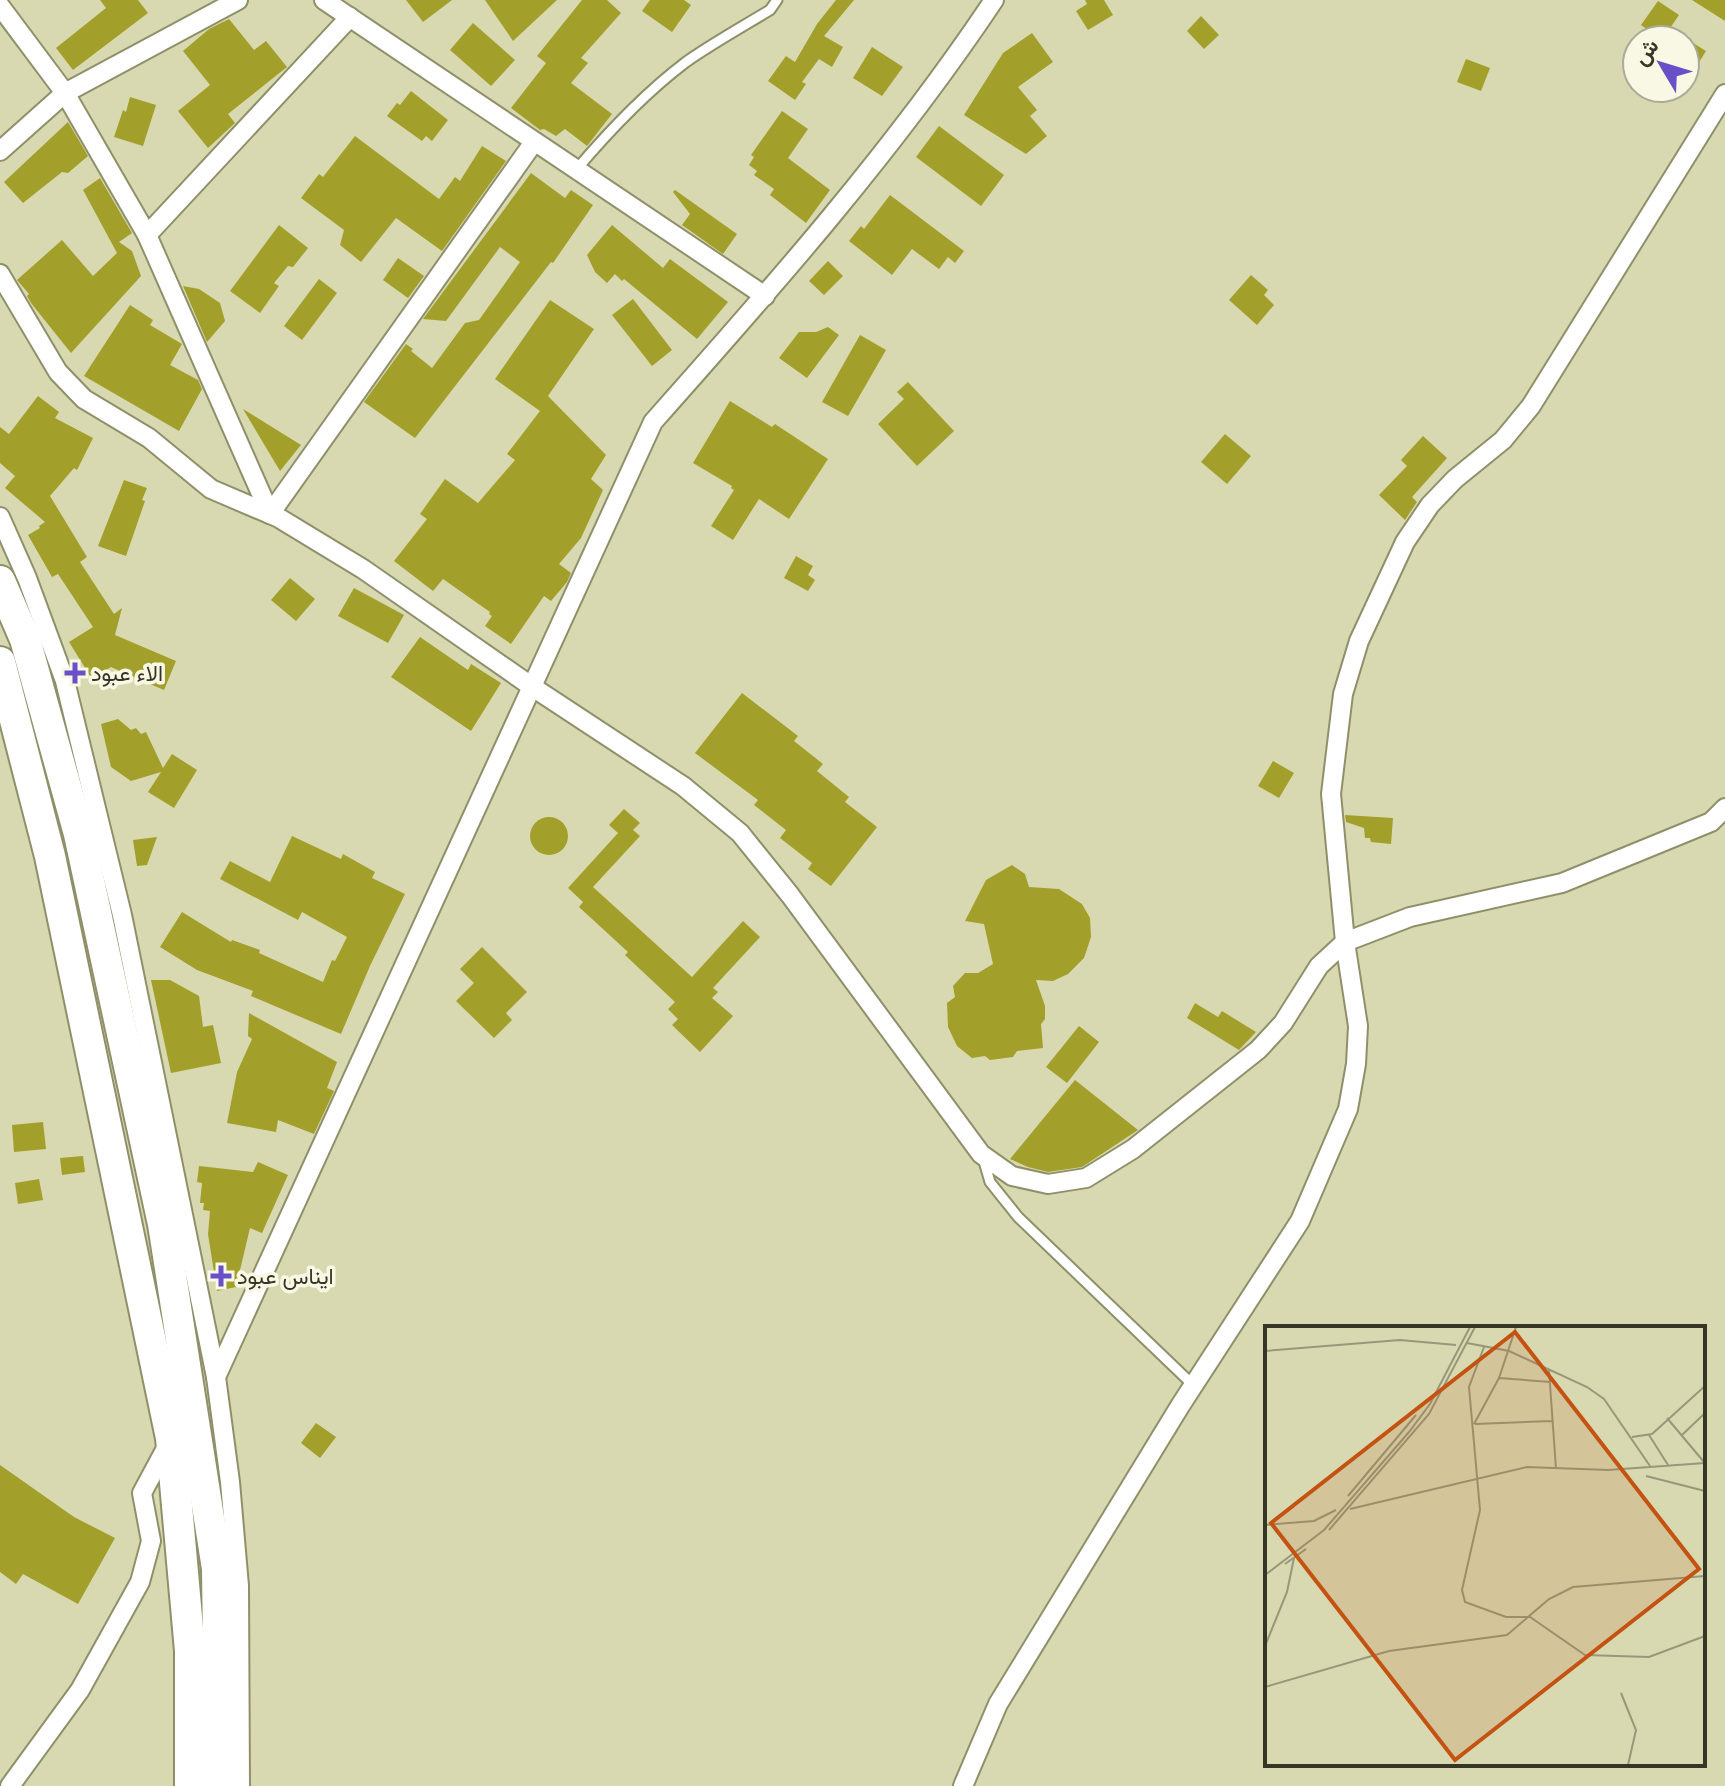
<svg xmlns="http://www.w3.org/2000/svg" width="1725" height="1786" font-family="Arial,Vazirmatn,sans-serif">
<rect width="100%" height="100%" fill="#d8d9b1"/>
<g fill="#a2a02a">
<polygon points="100,0 138,0 148,13 73,70 56,48 106,8"/>
<polygon points="406,0 452,0 423,22"/>
<polygon points="485,0 557,0 513,41"/>
<polygon points="582,0 607,0 621,13 581,58 588,63 571,83 612,114 587,146 565,129 556,136 544,129 540,130 511,108 546,63 537,56"/>
<polygon points="650,0 684,0 691,5 672,32 642,11"/>
<polygon points="836,0 854,0 824,36 843,47 832,67 819,59 802,82 806,84 795,100 768,81 786,56 795,62 817,24"/>
<polygon points="1085,0 1104,0 1113,15 1088,30 1076,11 1087,4"/>
<polygon points="1692,0 1725,0 1725,21"/>
<polygon points="1658,1 1679,15 1662,40 1641,25"/>
<polygon points="1201,16 1219,35 1204,49 1187,31"/>
<polygon points="229,19 254,50 266,41 287,67 228,114 235,123 208,148 178,111 210,85 183,51 209,29"/>
<polygon points="473,23 515,60 491,86 450,50"/>
<polygon points="1032,33 1053,62 1018,87 1037,110 1030,116 1047,136 1026,154 964,115 1003,53"/>
<polygon points="1685,38 1706,51 1685,85"/>
<polygon points="872,47 903,67 882,96 853,78"/>
<polygon points="1466,59 1490,68 1481,91 1457,82"/>
<polygon points="411,91 448,120 432,141 426,136 422,141 387,116 397,103 400,105"/>
<polygon points="130,97 156,105 143,146 114,137 123,110 126,112"/>
<polygon points="782,111 808,129 788,158 830,190 806,223 770,195 774,189 754,175 757,171 749,165 754,157 751,155"/>
<polygon points="68,122 88,156 68,173 62,172 23,203 4,182"/>
<polygon points="939,126 1004,175 981,206 916,157"/>
<polygon points="355,136 439,199 455,177 460,181 482,146 506,161 442,251 396,218 361,262 340,245 344,230 301,198 319,174 323,177"/>
<polygon points="531,173 565,198 571,190 593,205 553,263 551,262 415,438 364,402 406,344 413,349 411,351 432,368 465,323 479,320 520,262 500,247 446,321 423,319"/>
<polygon points="100,178 132,233 119,242 132,251 141,276 71,353 31,303 27,296 29,294 17,280 62,240 93,276 117,253 83,190"/>
<polygon points="675,190 737,234 723,254 682,225 690,214 673,192"/>
<polygon points="890,195 964,251 955,263 948,257 939,269 912,249 892,275 849,241 861,226 864,229"/>
<polygon points="279,225 308,248 293,267 288,266 274,283 279,286 260,313 230,291"/>
<polygon points="612,225 663,268 670,259 728,302 697,339 624,279 622,281 615,274 607,283 595,272 587,255"/>
<polygon points="398,258 424,276 408,298 383,280"/>
<polygon points="828,261 843,276 824,295 809,281"/>
<polygon points="1251,275 1268,290 1264,295 1274,305 1257,325 1229,300"/>
<polygon points="319,279 337,293 302,340 284,326"/>
<polygon points="183,286 199,289 220,303 225,321 207,342"/>
<polygon points="633,299 672,350 652,366 612,315"/>
<polygon points="550,300 594,329 548,396 606,455 591,479 603,490 581,538 559,564 571,573 567,582 551,601 544,596 511,644 485,626 492,616 489,614 490,612 443,579 433,591 394,561 427,519 420,514 445,479 478,503 515,460 507,454 540,411 495,379"/>
<polygon points="130,305 153,320 150,325 182,344 170,365 198,380 202,389 179,431 84,376"/>
<polygon points="828,327 839,335 807,378 779,358 799,332 816,332"/>
<polygon points="860,335 886,350 848,416 822,402"/>
<polygon points="908,382 954,431 917,466 878,424 904,399 897,392"/>
<polygon points="38,396 59,412 55,418 93,438 77,470 74,468 50,496 87,557 80,562 114,614 122,608 115,635 176,661 164,690 111,667 92,679 69,642 93,627 58,574 52,577 28,535 40,528 39,526 45,522 5,488 15,476 0,463 0,427 9,434"/>
<polygon points="730,401 772,427 775,424 828,459 789,519 759,499 733,540 711,526 734,490 731,488 732,486 693,463"/>
<polygon points="243,409 301,445 280,471"/>
<polygon points="1225,434 1251,456 1227,484 1201,462"/>
<polygon points="1423,436 1447,458 1412,497 1417,502 1405,520 1379,495 1407,466 1401,460"/>
<polygon points="124,480 147,488 142,500 145,501 126,556 98,546"/>
<polygon points="796,556 813,566 808,575 815,580 808,591 784,578"/>
<polygon points="290,578 315,599 296,621 271,600"/>
<polygon points="354,588 404,615 388,643 338,616"/>
<polygon points="420,637 468,670 471,664 501,683 471,731 391,677"/>
<polygon points="742,693 798,736 794,741 823,764 817,771 849,797 845,802 877,827 831,886 808,869 812,863 780,838 786,830 754,805 758,800 695,753"/>
<polygon points="118,719 131,730 136,728 141,734 146,732 163,768 172,754 197,770 174,808 148,792 161,772 131,781 111,767 101,724"/>
<polygon points="1273,761 1294,773 1279,798 1258,786"/>
<polygon points="624,809 640,823 633,830 640,836 593,887 692,977 743,921 760,937 713,988 718,992 712,998 733,1016 700,1052 672,1025 678,1019 668,1009 675,1002 625,955 628,952 579,907 583,902 568,888 618,833 609,825"/>
<polygon points="1345,815 1393,818 1391,844 1371,842 1370,838 1365,838 1364,828 1346,822"/>
<circle cx="549" cy="836" r="19"/>
<polygon points="292,836 341,859 343,854 375,872 372,878 405,894 370,966 341,1034 251,996 253,991 197,970 160,947 182,912 231,942 232,940 260,950 259,953 323,982 332,960 335,961 347,937 302,912 298,920 220,879 230,861 270,882"/>
<polygon points="157,837 147,865 137,866 133,840"/>
<polygon points="1012,865 1025,874 1029,887 1059,889 1082,904 1090,918 1091,937 1084,958 1068,974 1053,981 1036,980 1045,1006 1045,1019 1041,1024 1043,1048 1017,1051 1013,1057 990,1060 985,1056 972,1058 957,1046 948,1027 947,1003 955,997 953,986 965,973 978,973 993,964 984,924 965,921 986,880"/>
<polygon points="482,947 527,992 506,1013 512,1020 494,1038 456,1001 474,983 460,969"/>
<polygon points="151,980 170,980 199,996 203,1027 213,1025 221,1063 171,1073"/>
<polygon points="1195,1003 1218,1017 1222,1011 1256,1032 1239,1050 1187,1018"/>
<polygon points="249,1013 337,1062 327,1088 334,1091 314,1134 278,1120 276,1132 227,1123 237,1072 252,1039 248,1036"/>
<polygon points="1079,1026 1099,1042 1067,1083 1046,1067"/>
<polygon points="1075,1080 1138,1130 1082,1167 1048,1172 1028,1167 1010,1159"/>
<polygon points="43,1122 46,1149 14,1152 12,1125"/>
<polygon points="83,1156 85,1172 62,1175 60,1158"/>
<polygon points="258,1162 288,1175 262,1233 250,1228 236,1287 217,1291 208,1234 210,1211 203,1210 204,1203 200,1203 202,1183 197,1182 199,1166 253,1172"/>
<polygon points="39,1179 43,1200 18,1204 15,1183"/>
<polygon points="316,1423 336,1437 320,1458 301,1443"/>
<polygon points="0,1465 74,1517 115,1538 78,1604 23,1574 16,1584 0,1572"/>
</g>
<g fill="none" stroke-linecap="round" stroke-linejoin="round">
<g stroke="#8f906a" stroke-width="13">
<g id="lane">
<path d="M 576,170 C 609,131 645,93 686,62 C 713,43 742,27 770,10 L 777,0"/>
<polyline points="983,1158 990,1182 1018,1217 1193,1385"/>
</g>
</g>
<g stroke="#8f906a" stroke-width="22">
<g id="street">
<polyline points="324,0 765,296"/>
<polyline points="0,6 65,93 147,235 270,514"/>
<polyline points="0,151 65,93 238,0"/>
<polyline points="147,235 350,17"/>
<polyline points="0,274 58,372 84,399 149,438 211,489 279,518 363,569 531,686 683,786 740,833 790,895 981,1154 1012,1176 1048,1184 1086,1178 1133,1149 1258,1050 1283,1023 1319,966 1345,942 1410,917 1562,883 1711,822 1725,808"/>
<polyline points="270,514 534,142"/>
<polyline points="0,517 27,578 65,681 122,915 216,1377 230,1482 239,1586 240,1786"/>
<path d="M 216,1377 L 653,422 C 773,287 894,150 994,0"/>
<polyline points="10,1786 80,1690 140,1582 151,1541 142,1493 170,1441"/>
<polyline points="963,1786 998,1704 1180,1406 1300,1221 1348,1109 1356,1064 1358,1026 1345,942 1331,794 1343,694 1359,641 1405,542 1430,505 1455,479 1503,440 1531,406 1725,94"/>
</g>
</g>
<g stroke="#8f906a" stroke-width="34">
<g id="primary">
<polyline points="0,581 25,639 79,834 163,1224 217,1569 220,1786"/>
<polyline points="0,662 50,856 171,1438 190,1651 190,1786"/>
</g>
</g>
<use href="#lane" stroke="#fff" stroke-width="9"/>
<use href="#street" stroke="#fff" stroke-width="18"/>
<use href="#primary" stroke="#fff" stroke-width="30"/>
</g>
<g fill="#694fc8" stroke="#f8f8e4" stroke-width="3">
<path d="M71 661h8v8h8v8h-8v8h-8v-8h-8v-8h8z"/>
<path d="M217 1264h8v8h8v8h-8v8h-8v-8h-8v-8h8z"/>
</g>
<g text-anchor="middle" dominant-baseline="central" stroke-width="7" stroke-linejoin="round" paint-order="stroke">
<g font-size="22" fill="#363626" stroke="#f8f8e4" text-anchor="start">
<text x="91" y="673">الاء عبود</text>
<text x="237" y="1276">ايناس عبود</text>
</g>
</g>
<g transform="translate(1265 1326)">
<rect width="440" height="440" fill="#d8d9b1"/>
<path fill="none" stroke="#979879" stroke-width="2" d="M 202,17 L 244,25 L 322,61 L 339,73 L 385,140M 219,21 L 204,61 L 215,184 L 197,264 L 200,276 L 241,291 L 265,291 L 320,329 L 384,331 L 440,310M 0,25 L 135,14 L 191,19M 284,44 L 291,143M 234,52 L 285,56M 402,92 L 439,136M 209,98 L 234,52 L 251,1M 210,98 L 287,95M 384,109 L 403,139M 416,110 L 440,87M 367,111 L 387,108 L 440,60M 381,150 L 440,165M 83,170 L 151,89M 85,183 L 262,141 L 343,144 L 440,137M 0,199 L 49,195 L 71,184M 64,204 L 164,88 L 210,1M 20,238 L 41,223M 0,249 L 59,204 L 144,106 L 165,78 L 205,1M 0,320 L 22,266 L 29,232M 0,361 L 124,325 L 242,309 L 284,273 L 308,261 L 440,250M 356,367 L 371,404 L 363,439"/>
<path fill="#c45211" fill-opacity="0.15" stroke="#c45211" stroke-width="4" d="M 250,6 L 434,243 L 190,434 L 6,197 Z"/>
<rect width="440" height="440" fill="none" stroke="#363626" stroke-width="4"/>
</g>
<g transform="translate(1661 64) rotate(308)"><circle r="38" fill="#f8f8e4" stroke="#aaaa98" stroke-width="2"/>
<path d="M0-6L14 30L0 20L-14 30Z" fill="#694fc8"/>
<text y="-12" font-size="22" font-weight="bold" text-anchor="middle" fill="#363626">ش</text>
</g>
</svg>
